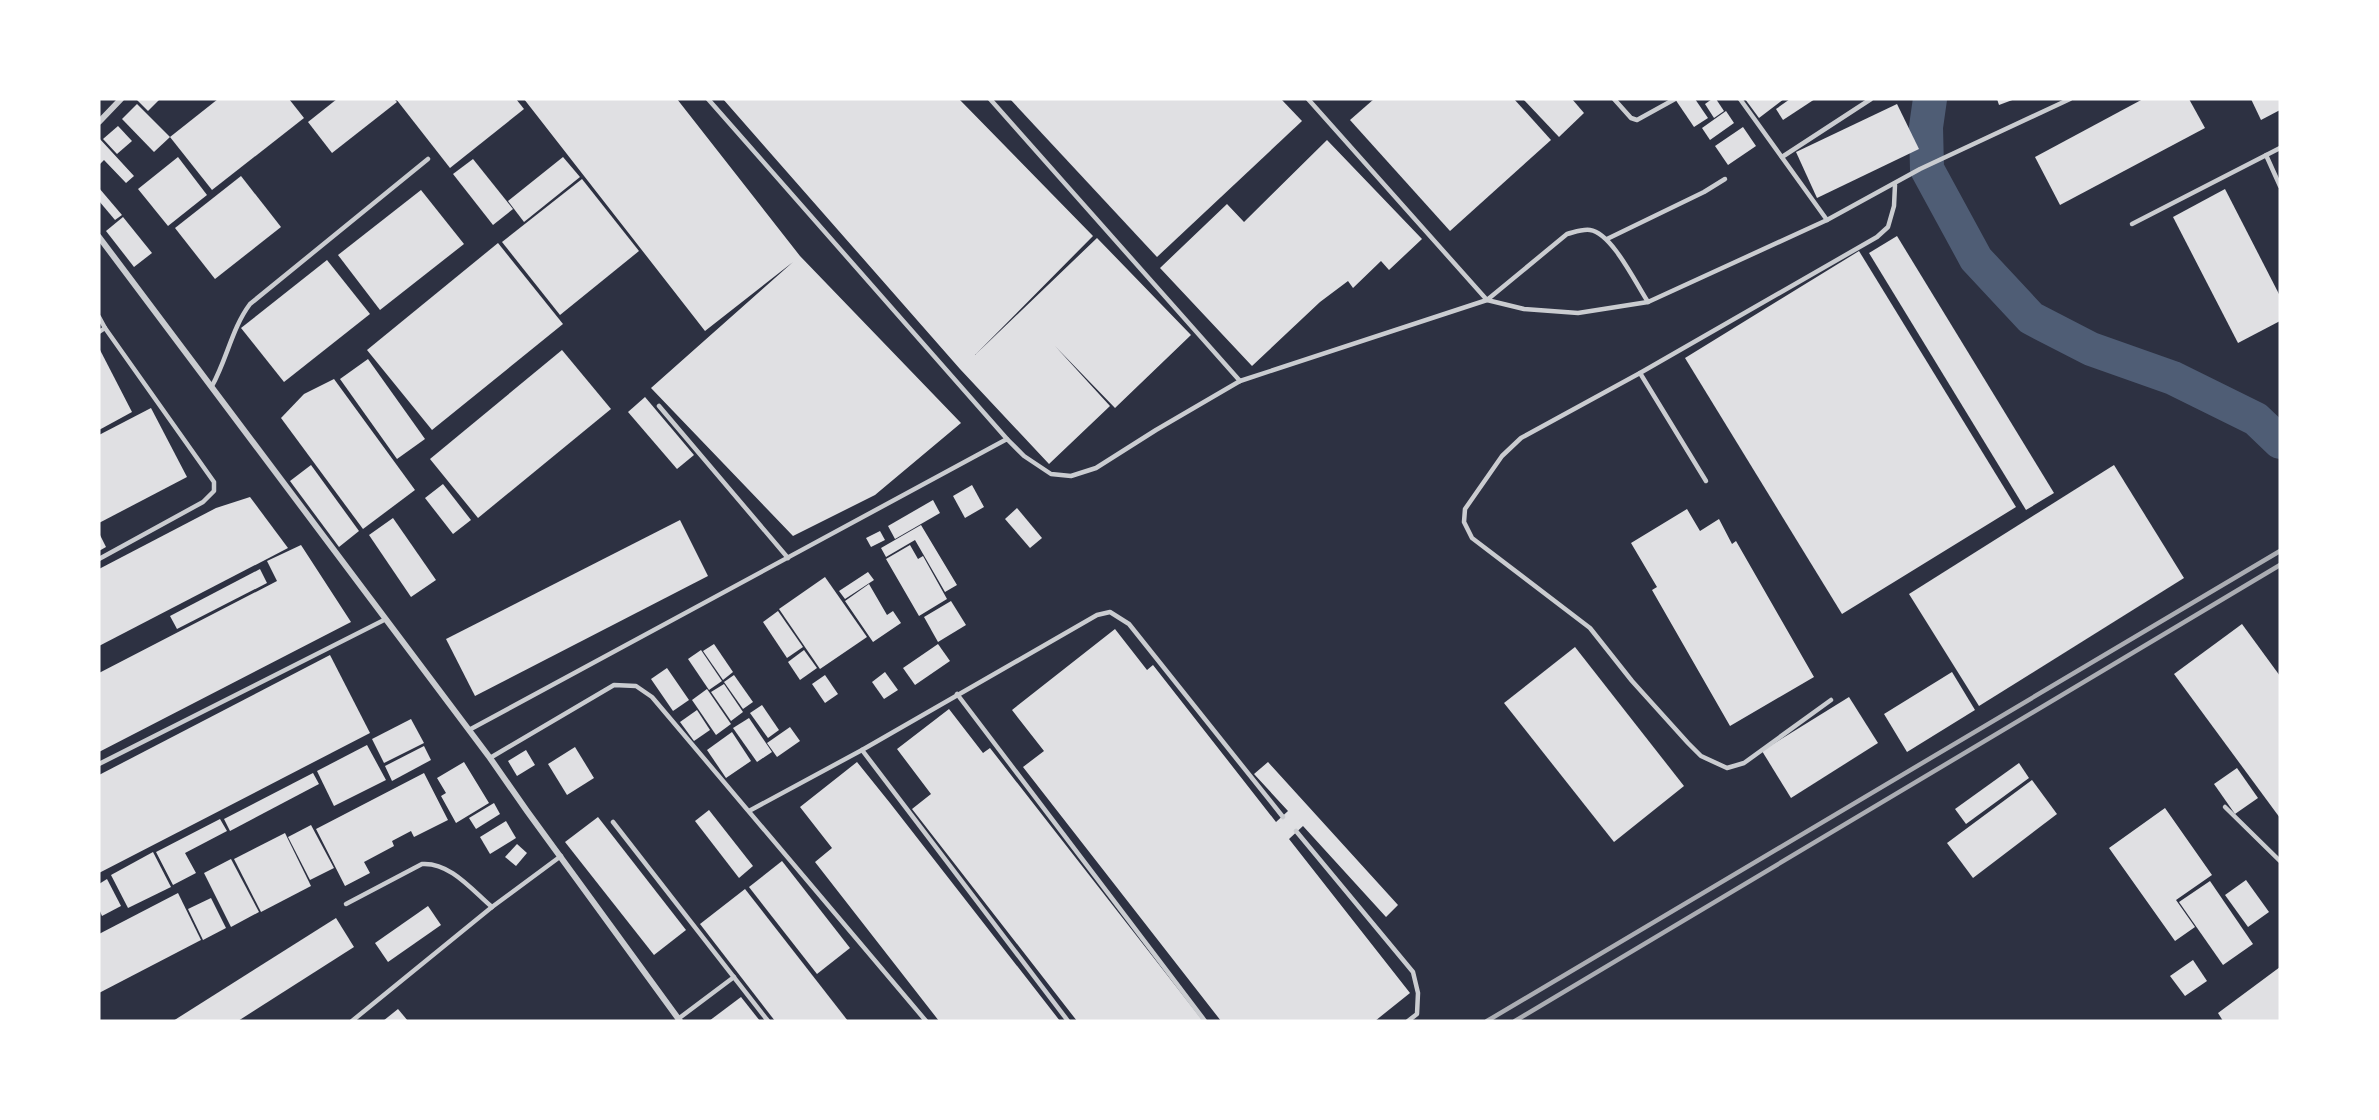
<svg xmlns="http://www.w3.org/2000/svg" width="2379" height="1120" font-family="'Asap Condensed',sans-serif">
<rect width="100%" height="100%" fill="#2d3142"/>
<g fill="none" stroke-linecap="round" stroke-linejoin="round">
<polyline stroke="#4f5d75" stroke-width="34" points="1930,99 1926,127 1927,169 1976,259 2031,318 2091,349 2173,378 2256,419 2280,442"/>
</g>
<g fill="#e0e0e3">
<polygon points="136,99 160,99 148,111"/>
<polygon points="218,99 289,99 304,118 212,190 170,137"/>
<polygon points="337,99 394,99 397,102 332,153 308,122"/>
<polygon points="396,99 516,99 524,109 450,168"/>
<polygon points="524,99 677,99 800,256 961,423 875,495 793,536 651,388 793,262 705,331"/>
<polygon points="723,99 959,99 1093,236 975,355 1097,238 1191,335 1115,408 1055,346 1110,406 1049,464 960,369"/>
<polygon points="1010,99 1281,99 1302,121 1157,257"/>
<polygon points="1374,99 1514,99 1551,140 1450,231 1350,120"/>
<polygon points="1523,99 1572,99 1584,113 1559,137"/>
<polygon points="1675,99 1695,99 1708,118 1694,127"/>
<polygon points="1712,99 1716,99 1724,111 1714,118 1705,104"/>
<polygon points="1745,99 1784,99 1759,118"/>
<polygon points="1790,99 1815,99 1783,120 1776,109"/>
<polygon points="1997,99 2015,99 1999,105"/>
<polygon points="2143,99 2189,99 2205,128 2060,205 2035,157"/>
<polygon points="2251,99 2280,99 2280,110 2261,120"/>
<polygon points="137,104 170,137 154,152 122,119"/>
<polygon points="1897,104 1919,149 1817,198 1796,152"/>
<polygon points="1726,111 1734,123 1710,140 1702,128"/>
<polygon points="118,126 132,141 117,154 103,139"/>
<polygon points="1743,127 1756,146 1728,165 1715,146"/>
<polygon points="99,138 134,176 126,183 104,160 99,165"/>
<polygon points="1327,140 1422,239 1389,270 1381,261 1353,288 1348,281 1320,302 1252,366 1160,268 1227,204 1244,222"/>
<polygon points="178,157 207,195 168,226 138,189"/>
<polygon points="563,157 580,177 524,222 508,201"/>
<polygon points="473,159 513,209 493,225 453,174"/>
<polygon points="241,176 281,227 215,279 175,228"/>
<polygon points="582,179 639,251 560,315 502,242"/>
<polygon points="99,188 122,215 115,220 99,201"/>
<polygon points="2225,189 2280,296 2280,321 2238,343 2173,217"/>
<polygon points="421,190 464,244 380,310 338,255"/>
<polygon points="123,217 152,253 134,267 106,231"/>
<polygon points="1897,236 2054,493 2026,510 1869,253"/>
<polygon points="498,243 563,324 432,430 367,350"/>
<polygon points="1859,251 2016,507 1842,614 1685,358"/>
<polygon points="327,260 370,314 284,382 241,328"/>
<polygon points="99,348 132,412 99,430"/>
<polygon points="562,350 611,409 478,518 430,459"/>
<polygon points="368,359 425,439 397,459 340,379"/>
<polygon points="334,379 415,490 363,529 281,418 304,394"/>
<polygon points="645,397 694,455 677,469 628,412"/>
<polygon points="151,408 187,477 99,523 99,435"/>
<polygon points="311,465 359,531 339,547 290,481"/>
<polygon points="2114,465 2184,578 1979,706 1909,594"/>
<polygon points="443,484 471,520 453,534 425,498"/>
<polygon points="972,485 984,507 965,518 953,496"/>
<polygon points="250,497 288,548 99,646 99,569 216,508"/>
<polygon points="933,500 940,513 895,539 888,526"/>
<polygon points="1017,508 1042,538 1030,548 1005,519"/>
<polygon points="1687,509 1700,531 1719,519 1732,544 1736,541 1814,677 1730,726 1652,590 1657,587 1631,543"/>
<polygon points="393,518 436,580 411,597 369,535"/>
<polygon points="680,520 708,576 475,696 446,639"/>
<polygon points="921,525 957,585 945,592 915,540 886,557 881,548"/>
<polygon points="880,531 885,540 871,547 866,538"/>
<polygon points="99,533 106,547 99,551"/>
<polygon points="301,545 351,622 99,752 99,673 277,581 267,561"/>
<polygon points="910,545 918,559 923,556 947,599 919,616 886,559"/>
<polygon points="260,569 267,583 177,629 170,616"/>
<polygon points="868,572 874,580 845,599 839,591"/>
<polygon points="825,577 867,637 820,669 779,609"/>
<polygon points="869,584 887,615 893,611 901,623 873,642 845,601"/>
<polygon points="951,601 966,625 938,642 924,617"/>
<polygon points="778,611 803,647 787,658 763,622"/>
<polygon points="2242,624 2280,676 2280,818 2174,674"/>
<polygon points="1115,629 1147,670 1153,665 1276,822 1288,811 1254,774 1268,762 1398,905 1386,917 1303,826 1289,839 1410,993 1375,1021 1221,1021 1023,767 1044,751 1012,710"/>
<polygon points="714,644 733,672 723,680 703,651"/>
<polygon points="938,644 950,661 915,685 903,668"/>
<polygon points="1575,647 1684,786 1614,842 1504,703"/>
<polygon points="701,650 722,681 709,690 688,659"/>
<polygon points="804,650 817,668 800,680 788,662"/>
<polygon points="330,655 370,733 99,873 99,775"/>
<polygon points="667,668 689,700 673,711 651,679"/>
<polygon points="885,672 898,690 884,699 872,682"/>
<polygon points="1952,672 1975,710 1907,752 1884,714"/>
<polygon points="734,675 753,702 743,709 724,682"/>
<polygon points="825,675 838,694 825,703 812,684"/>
<polygon points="724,684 743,712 731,721 711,692"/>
<polygon points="707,689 731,724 716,735 692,700"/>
<polygon points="1849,697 1878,743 1791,798 1762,751"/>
<polygon points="762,705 779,730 768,738 750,713"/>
<polygon points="949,709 983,753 990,748 1203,1021 1077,1021 912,809 931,794 897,749"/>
<polygon points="697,710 710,730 694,741 680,722"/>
<polygon points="749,718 772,752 757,762 733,728"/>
<polygon points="411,719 424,743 384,763 372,739"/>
<polygon points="790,727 800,741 777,757 767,743"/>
<polygon points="732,732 751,761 726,778 707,750"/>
<polygon points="367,745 386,780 334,806 317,771"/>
<polygon points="424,746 431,760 392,781 385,766"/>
<polygon points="575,747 594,778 567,795 548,764"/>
<polygon points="526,750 535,765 517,776 508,761"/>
<polygon points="464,762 489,803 456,823 441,796 446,793 437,778"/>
<polygon points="857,762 890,803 1060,1021 939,1021 815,862 832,848 800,807"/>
<polygon points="2019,763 2029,778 1966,824 1955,809"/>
<polygon points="2237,768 2258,798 2235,814 2214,784"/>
<polygon points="313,773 319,784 230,831 224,819"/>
<polygon points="424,773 448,820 414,837 411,831 392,841 394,846 364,862 370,873 345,886 316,829"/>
<polygon points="2032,780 2057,814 1973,878 1947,843"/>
<polygon points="494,803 500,814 476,829 469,818"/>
<polygon points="2165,808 2212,875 2176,900 2195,927 2175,941 2109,848"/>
<polygon points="709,810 753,866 739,878 695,821"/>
<polygon points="598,817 686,930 654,955 565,842"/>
<polygon points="220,819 227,831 185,853 196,873 173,885 156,852"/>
<polygon points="506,821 516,838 490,854 480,837"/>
<polygon points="311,825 334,868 310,880 288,837"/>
<polygon points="285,833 311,886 261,912 234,859"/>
<polygon points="517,844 527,853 516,866 505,857"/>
<polygon points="153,852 171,887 128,908 111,875"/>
<polygon points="231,859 259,912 231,927 204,873"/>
<polygon points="782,861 850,948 817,974 749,887"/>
<polygon points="107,879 121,906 102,916 99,909 99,884"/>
<polygon points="2246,880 2269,912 2248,927 2225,895"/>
<polygon points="2210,881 2253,944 2223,965 2179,902"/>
<polygon points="745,889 848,1021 775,1021 700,924"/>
<polygon points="178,893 201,940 99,993 99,934"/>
<polygon points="211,898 226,928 203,940 188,909"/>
<polygon points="428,906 441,925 388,962 375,943"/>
<polygon points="336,918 354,947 238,1021 173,1021"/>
<polygon points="2193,960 2207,981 2185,996 2170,976"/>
<polygon points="2280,967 2280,1021 2223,1021 2218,1013"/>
<polygon points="741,997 760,1021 709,1021"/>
<polygon points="398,1009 408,1021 383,1021"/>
</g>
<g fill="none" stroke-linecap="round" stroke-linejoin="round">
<g stroke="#caccd0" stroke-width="4.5">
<polyline points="708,99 1007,439"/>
<polyline points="990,99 1240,381"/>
<path d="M 1308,99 L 1487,300 L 1567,234 C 1575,232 1582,229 1590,230 C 1612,233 1636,284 1648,302 L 1827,220 L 1920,169 L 2070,99"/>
<polyline points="1614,99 1631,118 1637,120 1675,99"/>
<polyline points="1740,99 1827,220"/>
<polyline points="2266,155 2280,186"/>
<polyline points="1782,157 1871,99"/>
<polyline points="2132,224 2280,148"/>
<polyline points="1607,239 1704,192 1725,179"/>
<polyline points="99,317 105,328 99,332"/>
<polyline points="1640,373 1706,481"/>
<path d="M 212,386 C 227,359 232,328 250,304 L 428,159"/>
<polyline points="659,406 788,558"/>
<polyline points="99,559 203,502 214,491 214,482 105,328"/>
<polyline points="957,694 1205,1021"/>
<polyline points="1831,700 1744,763 1727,768 1701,756 1688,743 1632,681 1590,628 1472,538 1464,522 1465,509 1502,456 1521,438 1640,373 1877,237 1888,227 1894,206 1895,185"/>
<polyline points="469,730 1007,439 1024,456 1051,474 1071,476 1096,468 1156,430 1240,381 1487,300 1524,309 1578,313 1648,302"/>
<polyline points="862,750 1068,1021"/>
<polyline points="490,758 614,685 636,686 652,697 926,1021"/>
<polyline points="99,764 386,619"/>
<polyline points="2225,807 2280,861"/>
<polyline points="749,811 862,750 1097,615 1110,612 1129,624 1283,817"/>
<polyline points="613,822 768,1021"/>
<polyline points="1296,831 1413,972 1418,993 1417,1014 1408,1021"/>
<path d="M 346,904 L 422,864 C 450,862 472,890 492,907"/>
<polyline points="678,1019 734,977"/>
<polyline points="352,1021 492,907 561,856"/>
</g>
<g stroke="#caccd0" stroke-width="6">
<polyline points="99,122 121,99"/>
<polyline points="99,237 490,758 527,811 680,1021"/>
</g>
<g stroke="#abadb3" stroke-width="4.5">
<polyline points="1487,1021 2280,551"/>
<polyline points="1515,1021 2280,565"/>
</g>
</g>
<rect width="2379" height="1120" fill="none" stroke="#ffffff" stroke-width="201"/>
</svg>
